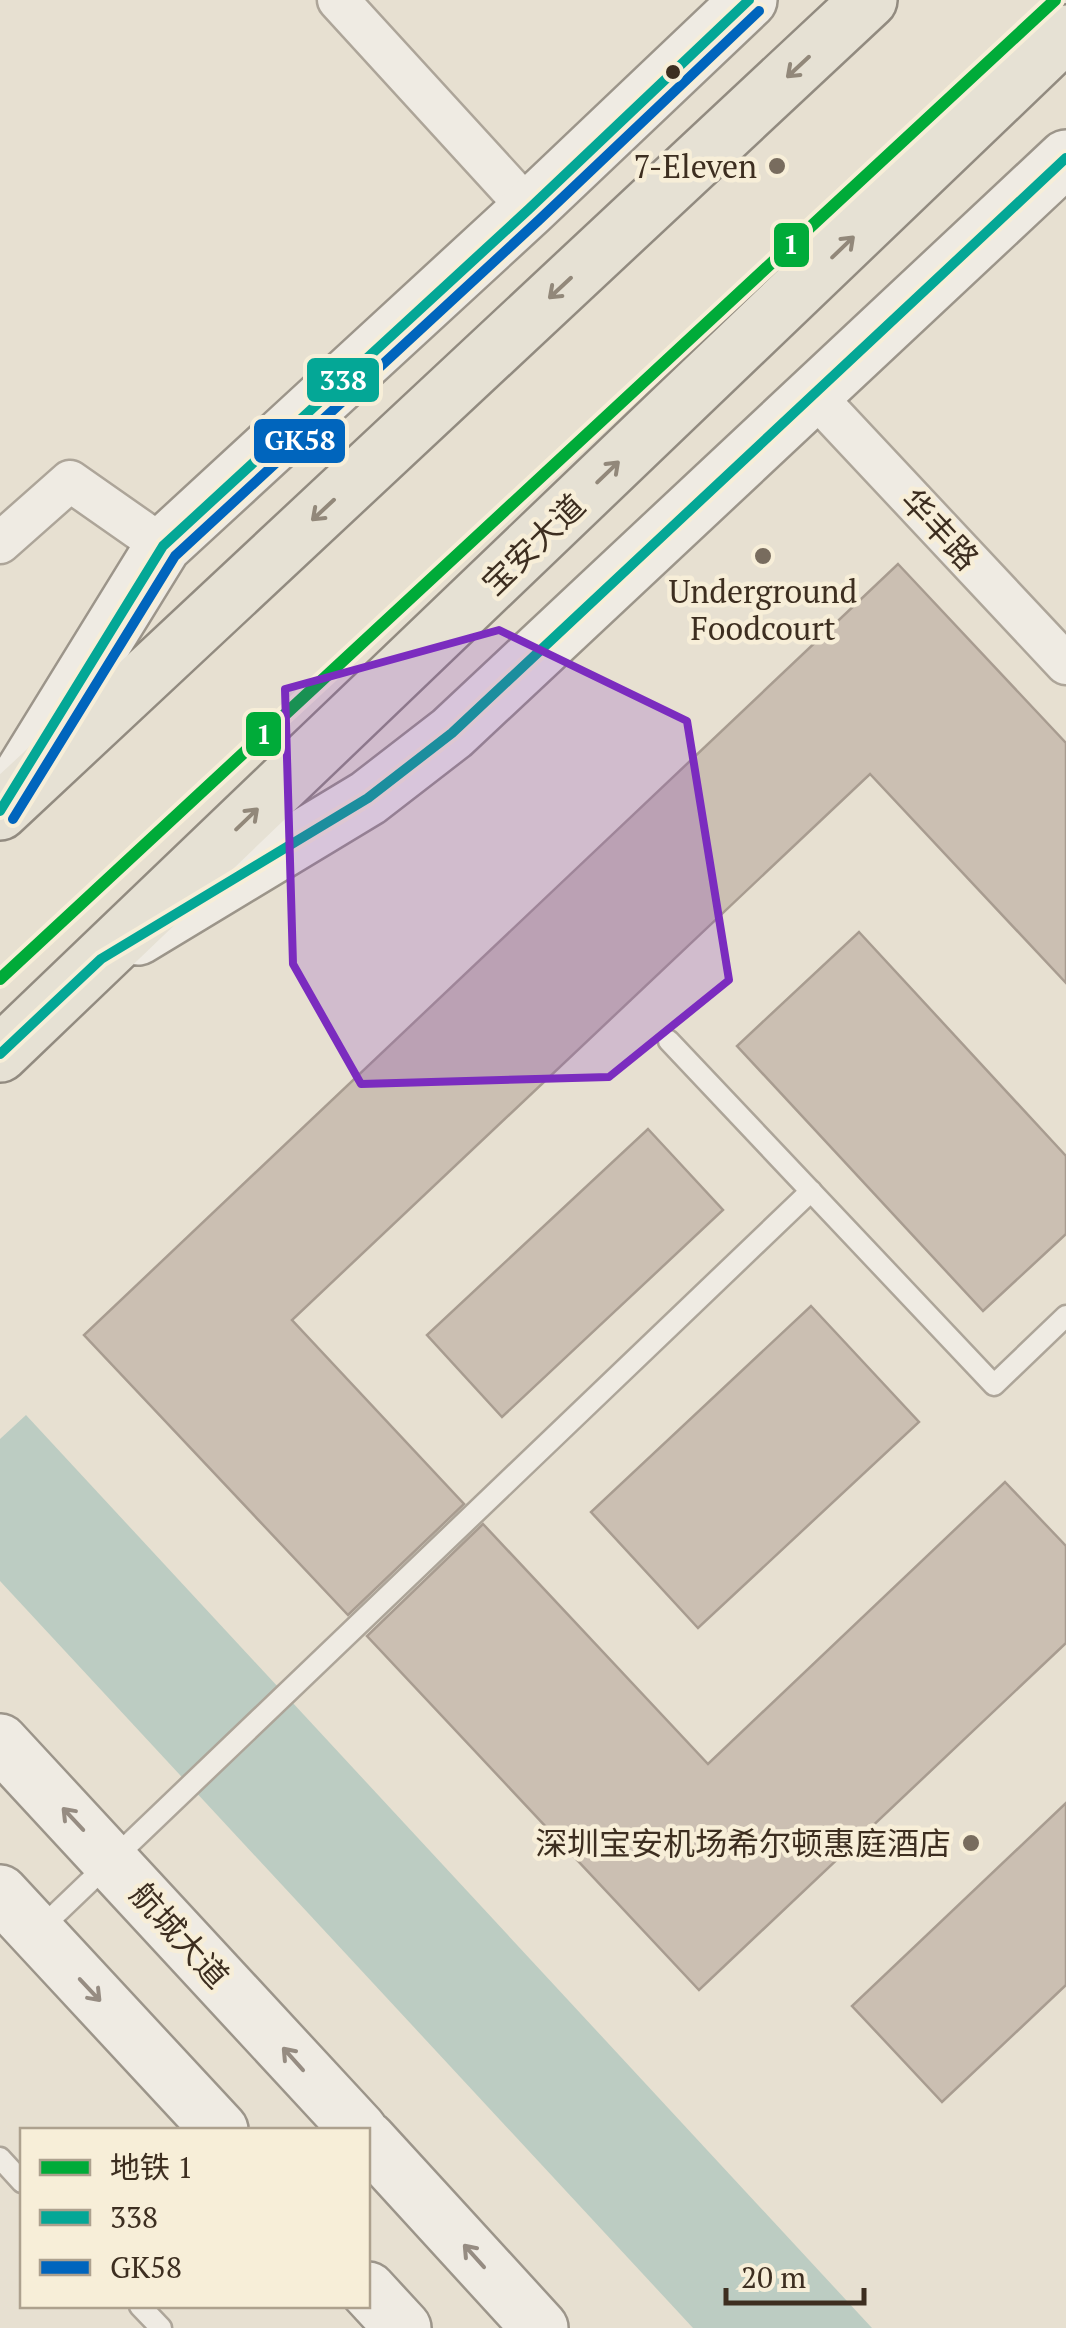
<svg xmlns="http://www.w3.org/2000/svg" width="1066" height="2328" font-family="'PT Serif','Noto Sans SC',serif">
<rect width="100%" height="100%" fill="#e7e0d1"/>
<polygon fill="#bcccc2" points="26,1415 872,2328 693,2328 0,1581 0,1439"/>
<g fill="#cbbfb2" stroke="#a89c90" stroke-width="2.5">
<polygon points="898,564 1066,743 1066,983 870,774 292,1320 464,1504 348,1615 84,1335"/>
<polygon points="859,932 1066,1156 1066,1234 983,1311 737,1046"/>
<polygon points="648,1129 723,1210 502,1417 427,1335"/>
<polygon points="811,1306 919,1422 698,1628 591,1512"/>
<polygon points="1005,1482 1066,1546 1066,1643 699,1990 367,1636 483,1524 708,1764"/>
<polygon points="1066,1803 1066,1985 942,2102 852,2006"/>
</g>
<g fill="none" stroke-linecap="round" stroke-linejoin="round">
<g stroke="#ada599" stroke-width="25">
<g id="service">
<polyline points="669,1041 994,1385 1066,1316"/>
<polyline points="38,1931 811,1191"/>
<polyline points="0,2158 22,2182"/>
<polyline points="140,2306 161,2328"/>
</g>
</g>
<g stroke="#ada599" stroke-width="45">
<g id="minor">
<polyline points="338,0 529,209"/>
<polyline points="813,394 1066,664"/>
<polyline points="0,543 70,481 163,546"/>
</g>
</g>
<g stroke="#9c958a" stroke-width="60">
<g id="secondary">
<polyline points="13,789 163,546 529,209 749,0"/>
<polyline points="138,937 368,798 452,733 1066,158"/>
<polyline points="0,1742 359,2130"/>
<polyline points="0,1893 220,2130"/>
<polyline points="368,2140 540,2328"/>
<polyline points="368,2290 403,2328"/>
</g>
</g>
<g stroke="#928b80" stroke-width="60">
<g id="primary">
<polyline points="0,812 869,0"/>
<polyline points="0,1054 1066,33"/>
</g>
</g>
<use href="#service" stroke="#efebe3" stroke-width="20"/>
<use href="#minor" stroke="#efebe3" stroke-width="40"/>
<use href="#secondary" stroke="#efebe3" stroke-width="55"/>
<use href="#primary" stroke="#e6e1d4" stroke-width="55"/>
<g stroke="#f7eed8" stroke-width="18">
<g id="bus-1">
<polyline points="0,811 163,546 529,209 749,0"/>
<polyline points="0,1054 101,959 368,798 452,733 1066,158"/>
</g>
</g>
<g stroke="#f7eed8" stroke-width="18">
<polyline id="bus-2" points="13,819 175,556 539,220 759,11"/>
</g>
<use href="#bus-1" stroke="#04a796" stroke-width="10"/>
<use href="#bus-2" stroke="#0065bd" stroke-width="10"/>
<g stroke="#f7eed8" stroke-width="20">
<polyline id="metro-1" points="0,979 1055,0"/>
</g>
<use href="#metro-1" stroke="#00ab39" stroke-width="12"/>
</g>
<defs><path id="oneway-shaft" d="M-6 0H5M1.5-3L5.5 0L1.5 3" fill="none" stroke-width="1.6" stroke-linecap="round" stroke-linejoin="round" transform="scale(2.5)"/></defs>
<g stroke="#92887a">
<use href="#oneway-shaft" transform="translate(798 67) rotate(137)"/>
<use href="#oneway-shaft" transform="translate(843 247) rotate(-44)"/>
<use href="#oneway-shaft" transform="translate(560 288) rotate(137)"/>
<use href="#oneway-shaft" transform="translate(608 472) rotate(-44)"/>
<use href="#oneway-shaft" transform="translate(323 510) rotate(137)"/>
<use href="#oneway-shaft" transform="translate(247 819) rotate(-44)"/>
</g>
<g stroke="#968c82">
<use href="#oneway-shaft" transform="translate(73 1819) rotate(-133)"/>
<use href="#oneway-shaft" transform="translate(90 1990) rotate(47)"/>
<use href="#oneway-shaft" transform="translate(293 2059) rotate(-132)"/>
<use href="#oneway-shaft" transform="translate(474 2256) rotate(-132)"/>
</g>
<path fill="#7b2cbf" fill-opacity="0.2" stroke="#7b2cbf" stroke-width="8" stroke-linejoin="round" d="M 499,630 L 687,721 L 729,980 L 609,1077 L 361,1084 L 293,964 L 285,689 Z"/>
<circle fill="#3d2e20" stroke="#f7eed8" stroke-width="4" cx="673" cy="72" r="9"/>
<g fill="#786c5e" stroke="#f7eed8" stroke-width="4">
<circle cx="777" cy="166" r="10"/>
<circle cx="763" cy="556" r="10"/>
<circle cx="971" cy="1843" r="10"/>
</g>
<g text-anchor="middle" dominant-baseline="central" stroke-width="9" stroke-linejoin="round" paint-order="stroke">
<g font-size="32" fill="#3d2e20" stroke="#f7eed8" text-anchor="end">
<text x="757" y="166">7-Eleven</text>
<text x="763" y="591" text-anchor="middle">Underground<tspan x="763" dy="37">Foodcourt</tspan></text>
<text x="951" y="1843">深圳宝安机场希尔顿惠庭酒店</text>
</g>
<g font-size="32" fill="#3d2e20" stroke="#f7eed8">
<text transform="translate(940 529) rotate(47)">华丰路</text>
<text transform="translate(533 544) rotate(-44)">宝安大道</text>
<text transform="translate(180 1935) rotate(48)">航城大道</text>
</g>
</g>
<g stroke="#f7eed8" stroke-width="4">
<rect x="772" y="221" width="39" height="48" rx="10" fill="#00ab39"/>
<rect x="305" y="356" width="76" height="48" rx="10" fill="#04a796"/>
<rect x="252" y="417" width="95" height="48" rx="10" fill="#0065bd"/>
<rect x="244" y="710" width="39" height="48" rx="10" fill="#00ab39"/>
</g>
<g font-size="28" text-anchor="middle" font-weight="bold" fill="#fff">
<text x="791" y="254">1</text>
<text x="343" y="390">338</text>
<text x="300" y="450">GK58</text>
<text x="264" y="744">1</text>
</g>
<rect x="20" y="2128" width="350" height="180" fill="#f7eed8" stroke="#ada18e" stroke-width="2.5"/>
<rect x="40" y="2160" width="50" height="15" fill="#00ab39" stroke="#ada18e" stroke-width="2.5"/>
<text x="110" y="2178" font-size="30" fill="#3d2e20">地铁 1</text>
<rect x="40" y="2210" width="50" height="15" fill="#04a796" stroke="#ada18e" stroke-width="2.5"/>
<text x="110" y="2228" font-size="30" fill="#3d2e20">338</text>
<rect x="40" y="2260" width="50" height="15" fill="#0065bd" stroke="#ada18e" stroke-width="2.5"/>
<text x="110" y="2278" font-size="30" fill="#3d2e20">GK58</text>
<path d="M726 2288v15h138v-15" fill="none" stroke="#3d2e20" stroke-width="5"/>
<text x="741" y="2288" font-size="30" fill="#3d2e20" stroke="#f7eed8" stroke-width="8" paint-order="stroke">20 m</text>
</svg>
